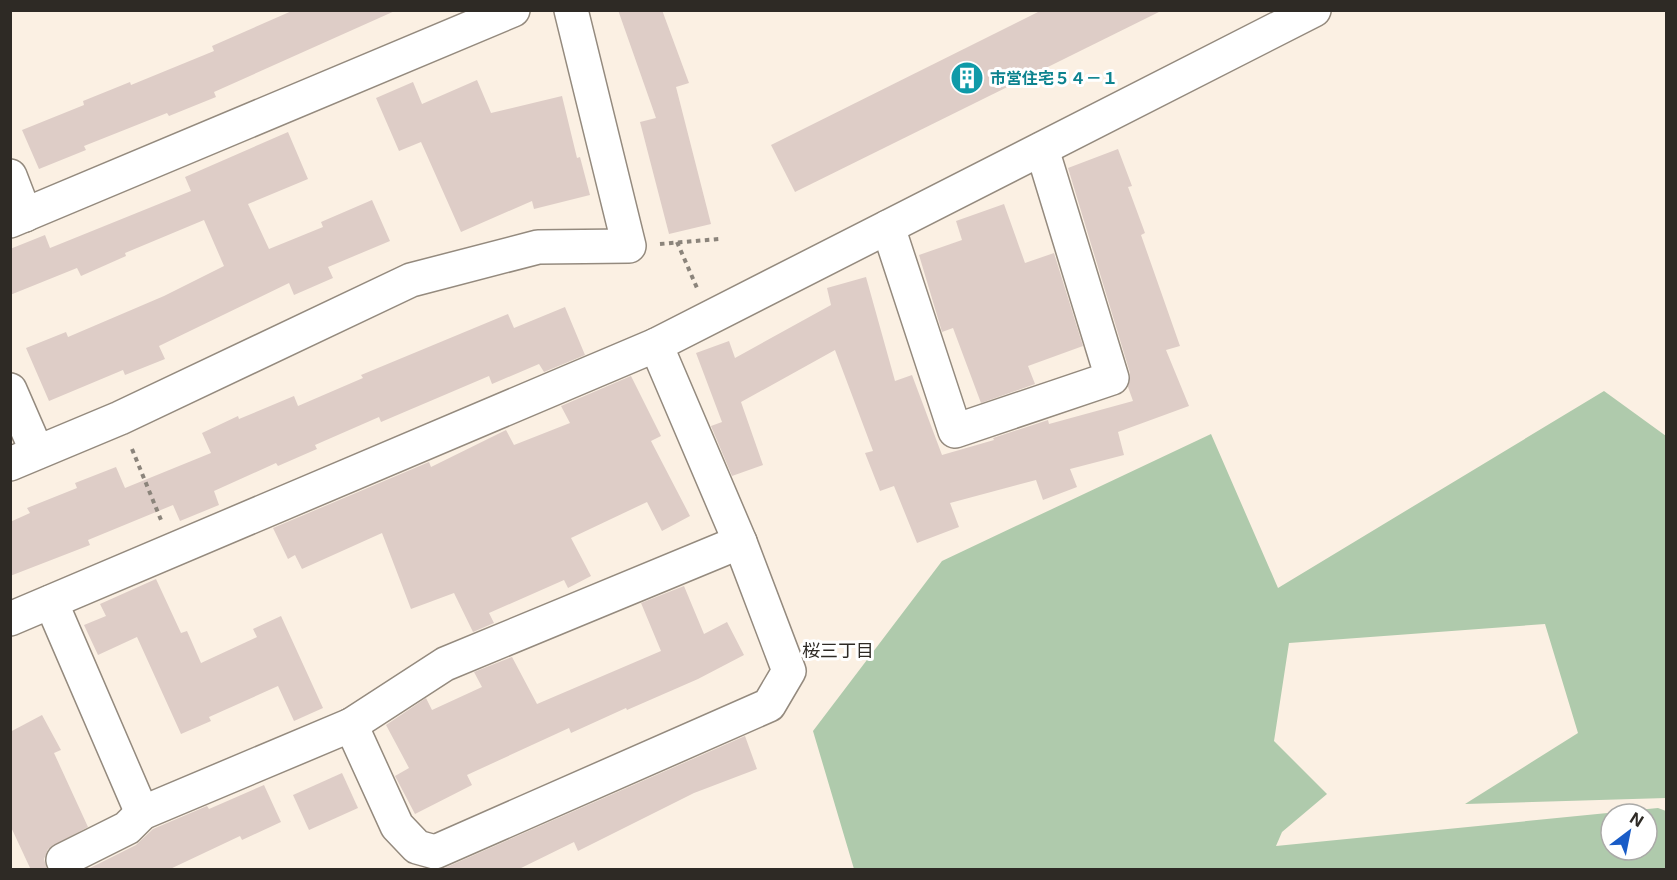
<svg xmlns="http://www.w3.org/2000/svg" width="1677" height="880" font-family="Inter,'Noto Sans JP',sans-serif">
<rect width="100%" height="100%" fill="#fbf0e3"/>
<path fill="#afcaac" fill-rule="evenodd" d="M 1604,391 L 1666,436 L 1666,798 L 1465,804 L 1578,733 L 1545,624 L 1289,643 L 1274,741 L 1327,794 L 1282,832 L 1276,846 L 1658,808 L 1666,811 L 1666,869 L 854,869 L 813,731 L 942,561 L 1211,434 L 1278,588 ZM 1611,814 L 1647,814 L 1647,850 L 1611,850 Z"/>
<g fill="#decdc7">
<polygon points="294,10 397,10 214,92 216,97 169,116 167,113 84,146 86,150 39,169 22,130 84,105 83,101 130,82 131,85 214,51 212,46"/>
<polygon points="618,10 662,10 689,83 676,87 711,224 669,234 640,122 656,118"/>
<polygon points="1042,10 1163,10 795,192 771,145"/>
<polygon points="477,80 491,113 562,96 577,158 580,157 590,195 534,209 532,201 461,232 421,142 399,151 376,98 413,82 422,104"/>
<polygon points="288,132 308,179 248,204 269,249 323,227 321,222 372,200 390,241 328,267 333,278 294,295 289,283 159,346 165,359 125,375 123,370 49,401 26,348 66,332 68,337 164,296 224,266 204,220 125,253 126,256 81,276 77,268 10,295 10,249 45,235 50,248 191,191 185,177"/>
<polygon points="1118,149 1132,186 1128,187 1145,233 1141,235 1180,346 1166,350 1189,406 1118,432 1124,455 1070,469 1077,487 1043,500 1036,480 950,503 959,527 917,543 894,486 880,491 865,453 873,451 835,350 741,402 763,465 732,476 711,426 722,422 696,353 729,341 735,358 831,305 827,288 866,277 895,381 912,375 942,455 994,440 993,438 1048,420 1049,424 1133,401 1128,387 1130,373 1068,168"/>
<polygon points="1004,204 1025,263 1054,253 1083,346 1028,366 1035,384 981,403 953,328 942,332 919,255 962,240 956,221"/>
<polygon points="565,307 585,355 544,372 539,364 492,384 489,376 381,422 379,417 315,445 317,449 278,466 276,463 214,491 219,505 180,521 173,505 88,540 90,545 10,576 10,522 30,513 27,508 77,488 75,483 116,467 125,488 211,453 202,433 238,416 239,419 294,396 298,406 363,378 361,375 508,314 514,328"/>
<polygon points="631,376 661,436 651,441 690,516 662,531 647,502 571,538 591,576 568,588 564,580 489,613 494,623 473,632 454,593 411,609 382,533 302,569 295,555 288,559 273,528 429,462 431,467 506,430 514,445 570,423 561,406"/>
<polygon points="156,579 181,633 187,631 201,663 257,637 253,629 281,616 323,708 294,721 278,686 209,717 211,721 181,734 137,637 98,655 84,625 106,616 100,604"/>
<polygon points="684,586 704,634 727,622 744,655 698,679 627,710 626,708 571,733 569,728 467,775 472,785 415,814 395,776 409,768 386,725 426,698 432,710 482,687 474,672 512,657 537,704 661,651 641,603"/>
<polygon points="42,715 61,750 54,753 88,827 48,849 44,859 47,870 31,870 10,825 10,732"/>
<polygon points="745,736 757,769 694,793 578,851 574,842 517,870 440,870"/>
<polygon points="342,773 358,808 309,830 293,795"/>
<polygon points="264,785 281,822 242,840 240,836 168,870 86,870 136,845 153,829 207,806 209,809"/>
</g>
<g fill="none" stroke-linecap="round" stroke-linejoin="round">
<g stroke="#948a7e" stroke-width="36">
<g id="street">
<polyline points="10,176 25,215"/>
<polyline points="10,221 513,10"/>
<polyline points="888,227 955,431 1112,378 1042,149"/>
<polyline points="10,390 37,452"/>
<polyline points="10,464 120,418 411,280 538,247 629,246 571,10"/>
<polyline points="51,602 142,813 351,725 445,664 740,542 656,345"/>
<polyline points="10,619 656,345 1314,10"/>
<polyline points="351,725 397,826 417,847 435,852 769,705 789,671 740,542"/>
<polyline points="63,860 127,828 142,813"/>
</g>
</g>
<g stroke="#8b847b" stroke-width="4" stroke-dasharray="4.5 4.5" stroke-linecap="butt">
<polyline points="677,242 697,288"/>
<polyline points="660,244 719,239"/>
<polyline points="132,449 161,520"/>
</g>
<use href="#street" stroke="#fff" stroke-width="33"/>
</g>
<defs>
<g id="building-disc" transform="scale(1.725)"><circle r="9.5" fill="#0f9aa8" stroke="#fff"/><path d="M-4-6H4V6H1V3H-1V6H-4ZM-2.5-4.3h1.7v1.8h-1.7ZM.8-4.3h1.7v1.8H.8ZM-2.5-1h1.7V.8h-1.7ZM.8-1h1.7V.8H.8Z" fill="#fff"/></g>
</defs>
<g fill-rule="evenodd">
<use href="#building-disc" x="967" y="78"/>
</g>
<g text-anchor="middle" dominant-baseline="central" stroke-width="6" stroke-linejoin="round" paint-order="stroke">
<g font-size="16" font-weight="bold" fill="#0d838f" stroke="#fff" text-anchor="start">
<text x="990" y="78">市営住宅５４－１</text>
</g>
<g font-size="18" fill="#2e2a25" stroke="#fff">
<text x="838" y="650">桜三丁目</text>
</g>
</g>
<rect width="1677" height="880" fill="none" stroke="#2e2a25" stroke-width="24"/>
<g transform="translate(1629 832) rotate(32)"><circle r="28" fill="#ffffff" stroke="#abaaa8" stroke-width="1.5"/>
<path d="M0-4.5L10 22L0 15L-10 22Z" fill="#195cc7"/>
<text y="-9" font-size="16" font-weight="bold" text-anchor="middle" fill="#2e2a25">N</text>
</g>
</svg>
